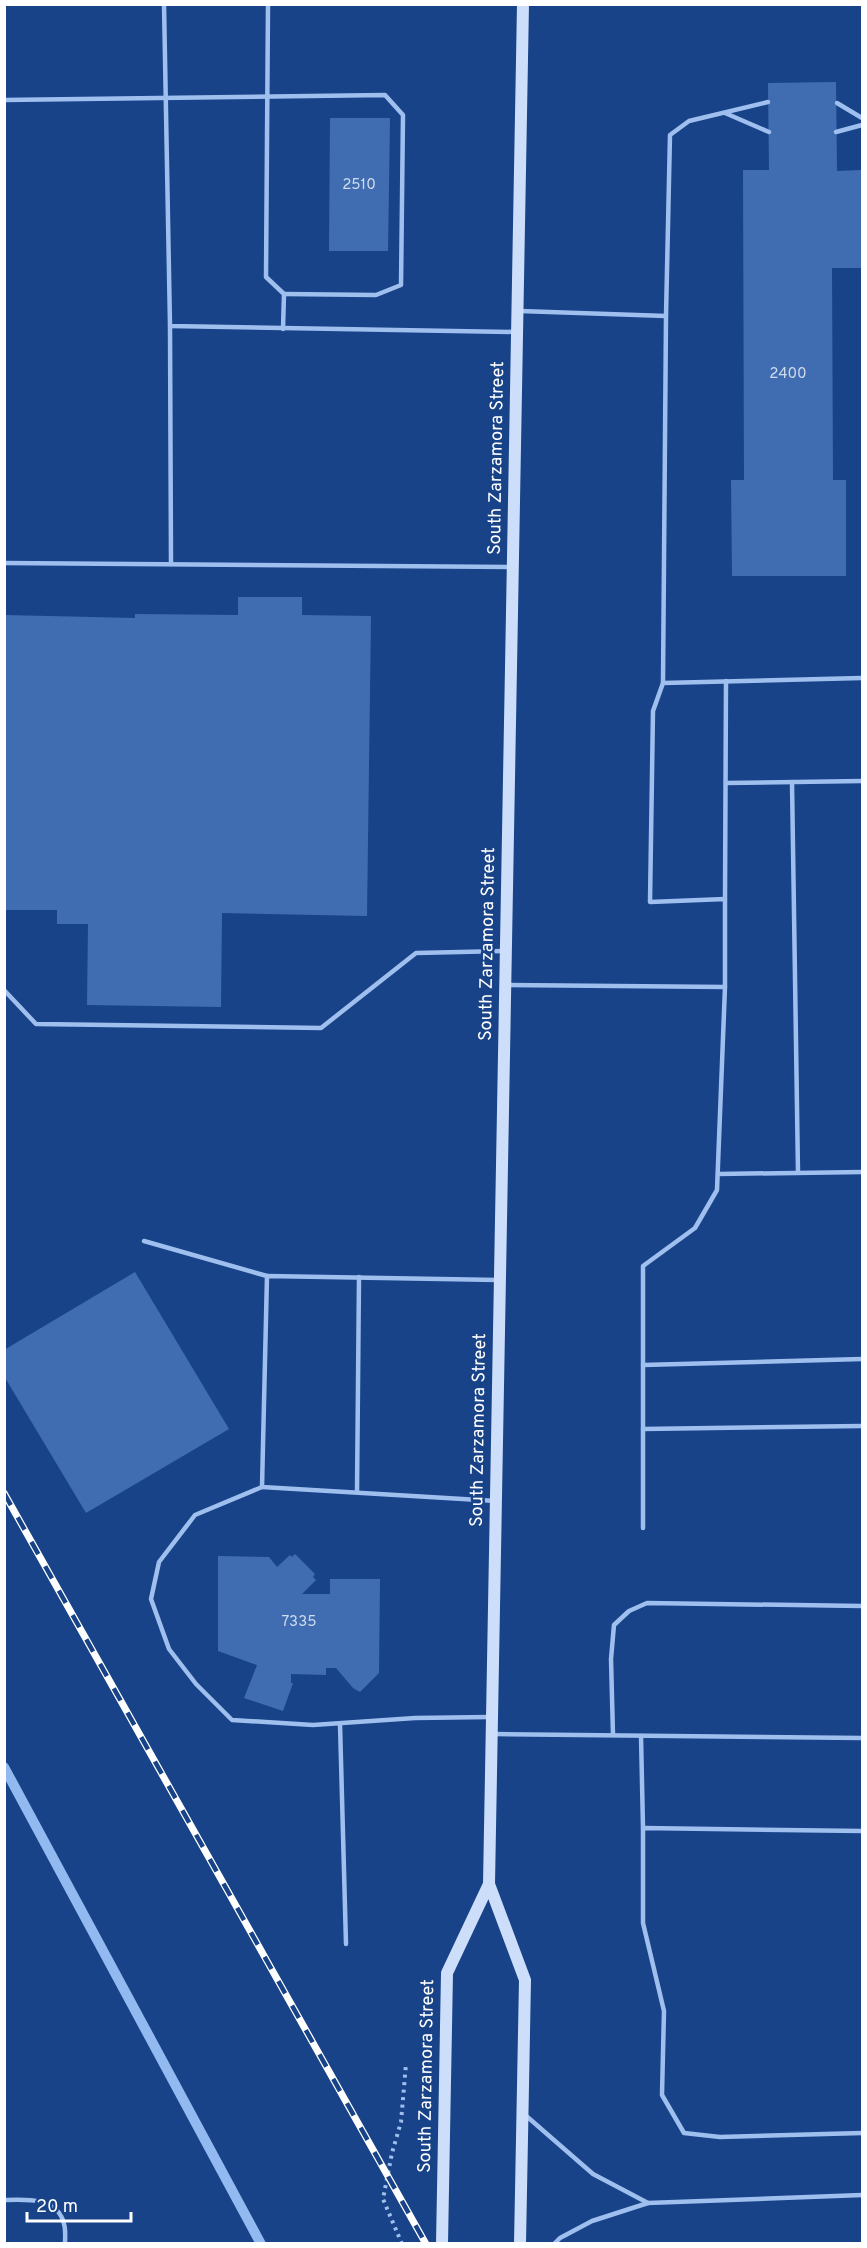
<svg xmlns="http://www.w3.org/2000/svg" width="867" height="2248" font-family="Overpass,sans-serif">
<rect width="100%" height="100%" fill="#184388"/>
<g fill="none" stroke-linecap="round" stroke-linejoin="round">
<polyline stroke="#92b9f0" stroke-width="10" points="4,1767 261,2244"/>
</g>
<g fill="#406db2">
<polygon points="836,82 837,171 861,170 861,268 832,268 833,480 846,480 846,576 732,576 731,480 744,480 743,170 769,170 768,83"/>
<polygon points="330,118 390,118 388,251 329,251"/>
<polygon points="238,597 302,597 302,615 371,616 367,916 222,913 221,1007 87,1005 88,924 57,924 57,910 5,910 5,615 135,618 135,614 238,615"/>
<polygon points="135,1272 229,1429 86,1513 4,1376 4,1350"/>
<polygon points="295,1554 315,1574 313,1577 316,1580 302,1594 330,1594 330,1579 380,1579 379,1673 360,1692 353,1688 336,1668 326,1668 326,1675 291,1674 291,1683 293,1683 283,1711 244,1698 257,1665 218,1651 218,1556 269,1557 277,1567 290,1555 292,1557"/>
</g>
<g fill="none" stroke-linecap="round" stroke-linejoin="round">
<polyline stroke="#9fbfee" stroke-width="4" stroke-dasharray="3 4.5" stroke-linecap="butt" points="402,2244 383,2199 392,2153 401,2122 406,2064"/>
<g stroke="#9fbfee" stroke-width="4.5">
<polyline points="164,4 170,326 517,332"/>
<polyline points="268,4 266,277 284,294 283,329"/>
<polyline points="4,100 385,95 403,115 401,285 376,295 284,294"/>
<polyline points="837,103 862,118"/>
<polyline points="725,113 769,132"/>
<polyline points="836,132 862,125"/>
<polyline points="520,311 666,316 663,683"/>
<polyline points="666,316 670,135 689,121 768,102"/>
<polyline points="170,326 171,564"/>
<polyline points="4,563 513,567"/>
<polyline points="792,782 798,1172"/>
<polyline points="726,783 862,781"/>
<polyline points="725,899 726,681"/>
<polyline points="505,985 725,987 725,899 650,902 653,711 663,683 862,678"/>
<polyline points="4,990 36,1024 321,1028 416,953 504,951"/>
<polyline points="718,1174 862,1172"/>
<polyline points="144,1241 267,1276"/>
<polyline points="643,1365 862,1359"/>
<polyline points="643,1429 862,1426"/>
<polyline points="262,1487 195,1515 159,1562 151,1599 169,1649 196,1684 232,1720 313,1725 415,1718 490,1717"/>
<polyline points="357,1492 359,1277"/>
<polyline points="496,1501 262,1487 267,1276 498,1280"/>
<polyline points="643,1528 643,1266 695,1228 717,1190 725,987"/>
<polyline points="340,1724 346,1944"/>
<polyline points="494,1734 862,1738"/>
<polyline points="613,1735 611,1659 614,1625 629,1611 647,1603 862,1606"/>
<polyline points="641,1736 643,1828"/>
<polyline points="862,1831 643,1828 643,1923 664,2011 662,2095 684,2133 720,2137 862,2133"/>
<polyline points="524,2114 593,2174 648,2203"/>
<path d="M 4,2200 C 26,2199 58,2197 64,2224 C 66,2230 65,2238 65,2244"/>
<polyline points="554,2244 560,2238 592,2221 648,2203 862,2195"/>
</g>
<g stroke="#ccdefa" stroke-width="12">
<polyline points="442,2244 447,1973 489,1884"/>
<polyline points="520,2244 525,1980 489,1884 523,4"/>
</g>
<g stroke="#fff" stroke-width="7">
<polyline id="rail" points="4,1493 426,2244"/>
</g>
<use href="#rail" stroke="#184388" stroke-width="4.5" stroke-dasharray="14" stroke-linecap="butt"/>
</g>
<g text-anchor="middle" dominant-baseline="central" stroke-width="5" stroke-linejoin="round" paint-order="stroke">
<g font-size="15" fill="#cfdaec">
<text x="359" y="185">2510</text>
<text x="788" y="374">2400</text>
<text x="299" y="1622">7335</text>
</g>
<g font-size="18" fill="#fff" stroke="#184388">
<text transform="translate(497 458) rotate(-89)">South Zarzamora Street</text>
<text transform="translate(488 944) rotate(-89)">South Zarzamora Street</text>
<text transform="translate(479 1430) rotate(-89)">South Zarzamora Street</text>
<text transform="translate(427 2076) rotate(-89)">South Zarzamora Street</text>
</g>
</g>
<rect width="867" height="2248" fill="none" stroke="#ffffff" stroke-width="12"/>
<path d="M27 2212v9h104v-9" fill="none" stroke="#ffffff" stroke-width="3"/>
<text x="36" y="2212" font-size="18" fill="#ffffff" stroke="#184388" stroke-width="4.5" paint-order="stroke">20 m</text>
</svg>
